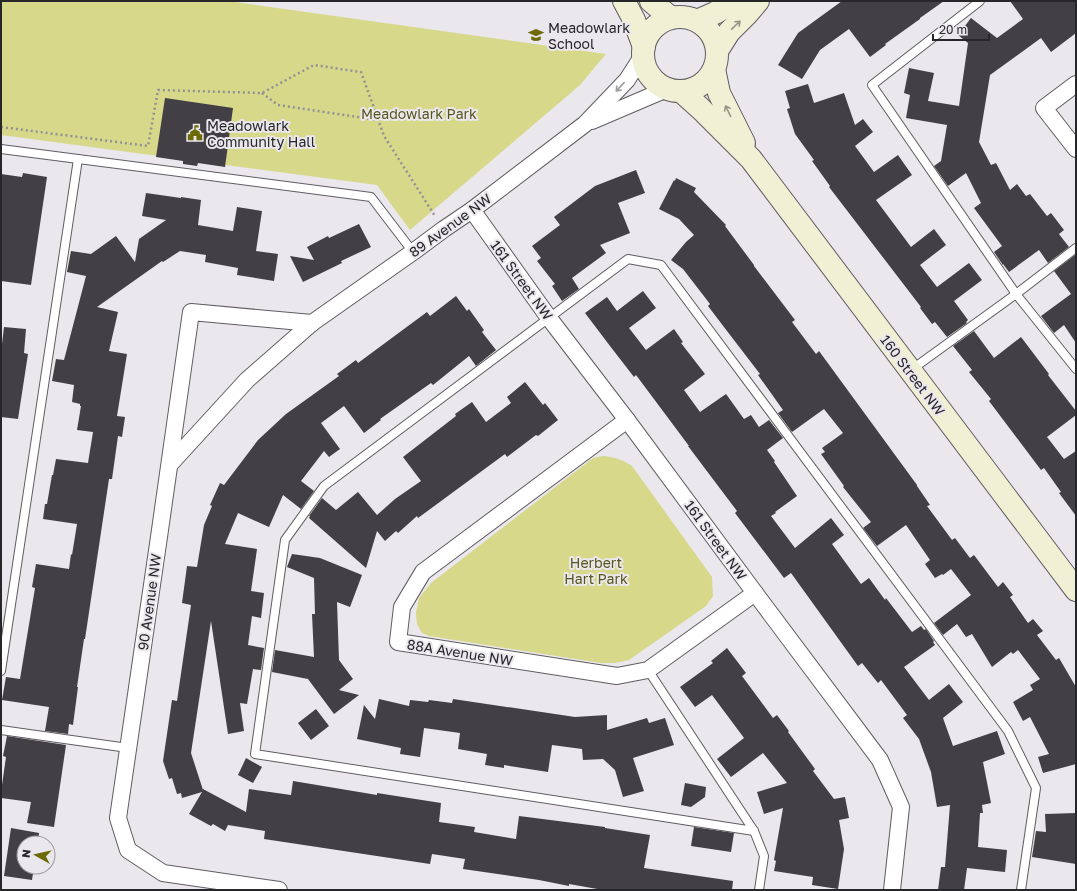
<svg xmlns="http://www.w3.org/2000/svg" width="1077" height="891" font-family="'Golos Text',sans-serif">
<rect width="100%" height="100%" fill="#eae7ed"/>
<g fill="#d7d88a">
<polygon points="1,1 228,1 606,54 580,85 410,230 377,185 1,135"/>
<path d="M 603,456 C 615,457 623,460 632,466 L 712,577 L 713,596 L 706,606 L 629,660 L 615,663 L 601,663 L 429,636 L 422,633 L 417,624 L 416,613 L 419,598 L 431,583 L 593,458 Z"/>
</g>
<g fill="#423f45">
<polygon points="842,1 944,1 920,18 920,19 885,44 886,45 870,57 849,29 820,50 802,79 778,65 798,33"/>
<polygon points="1010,1 1076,1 1076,33 1051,52 1041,38 990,75 979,142 991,165 996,163 1010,190 1017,184 1026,196 1030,194 1047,216 1051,213 1064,230 1059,234 1069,247 1048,263 1039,250 1009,272 1003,264 1003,265 994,252 1002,246 974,208 981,203 966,173 948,186 934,166 941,161 947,125 906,118 910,95 904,93 909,68 934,73 928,101 959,106 968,43 958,35 971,18 997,38 1023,19"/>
<polygon points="808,84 814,103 844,93 855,125 863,119 873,132 855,146 874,172 898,155 912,175 876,200 911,247 934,229 946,245 920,265 937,287 969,263 982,280 954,301 968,320 966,322 967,323 947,337 935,322 932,324 920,308 921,307 829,187 830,186 812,161 814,160 795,134 787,109 790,108 785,91"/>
<polygon points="165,98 233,108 225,167 198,163 197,166 183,164 183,161 156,157"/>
<polygon points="636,170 645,193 618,203 630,233 600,245 606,253 572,278 579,289 562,301 552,286 555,284 537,261 541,258 532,246 560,225 554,217 595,186"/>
<polygon points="23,173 47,177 31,285 1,281 1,174 22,177"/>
<polygon points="676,178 696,188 694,192 726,225 725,226 754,265 754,266 795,320 792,322 816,354 819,351 917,485 917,486 930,505 927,506 952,540 955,538 970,558 974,555 998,587 1003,582 1013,595 1010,597 1028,623 1033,619 1043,631 1037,635 1056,660 1059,658 1076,687 1076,764 1043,773 1038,757 1049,754 1030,717 1023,721 1013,702 1033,690 1030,685 1040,679 1018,650 1013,654 1011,652 992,667 972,634 966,637 957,624 943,635 934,623 971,595 951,569 943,575 942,574 935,578 925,564 930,560 906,525 877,546 863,528 871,522 843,487 844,486 821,454 825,452 822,448 843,433 824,409 792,432 778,413 783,410 758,375 760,374 727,331 708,306 710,304 683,269 671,260 686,242 694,235 679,219 659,209 674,180 675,181"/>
<polygon points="146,193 181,198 181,197 201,200 198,225 233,231 237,207 262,211 256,251 278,254 274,281 237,275 238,268 205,262 206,255 180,251 163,262 162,261 97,307 118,312 109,351 127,354 117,416 125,417 122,437 118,436 112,479 109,479 85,639 84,639 77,687 78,687 73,725 69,724 68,734 45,731 49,707 2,700 6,677 20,679 35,588 32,587 36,564 69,569 71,554 72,555 77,524 43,519 45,504 47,504 52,475 53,475 56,459 88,463 93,432 77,430 81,406 80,406 80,404 72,402 74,385 52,381 56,359 64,360 86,276 67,272 71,251 91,254 116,236 135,262 139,239 166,220 142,216"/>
<polygon points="359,224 371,247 341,261 342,263 303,282 290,256 314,260 307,247 328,236 329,238"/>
<polygon points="1075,255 1076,256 1076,343 1064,325 1054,333 1041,316 1071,294 1054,271"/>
<polygon points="643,291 656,308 629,328 646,350 674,329 683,342 681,343 705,374 684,390 700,412 726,394 744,419 751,415 759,427 769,420 783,438 767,450 775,461 774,462 797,496 775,512 776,513 771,516 795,548 831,518 844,535 832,544 861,584 869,578 885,600 886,598 912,632 921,626 924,630 926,629 934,641 933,642 935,645 904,667 929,700 949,684 963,702 943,718 953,746 997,731 1005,754 983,762 991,803 982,805 983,813 980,813 978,847 1007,850 1005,872 967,868 964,890 938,890 941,867 945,867 950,805 937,807 931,772 919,739 903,718 907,715 881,680 878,683 862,663 858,666 791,573 784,578 735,513 737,511 688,446 689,446 636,375 634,377 610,346 585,313 607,297 617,311"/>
<polygon points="456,296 467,311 469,309 484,330 482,332 496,350 476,366 469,356 433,385 431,383 380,419 381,420 364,433 344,406 321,423 340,449 329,457 324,451 301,481 314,491 301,509 283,495 269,527 238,513 225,544 257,549 251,591 264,593 261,618 252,616 248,645 264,648 261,670 253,669 247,704 240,703 244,731 228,734 211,621 191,753 203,790 203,789 246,812 249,789 291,795 293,781 377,795 377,793 441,803 439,822 475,827 474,832 516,839 519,816 605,827 605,828 650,835 644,868 733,881 732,890 603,890 569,884 569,886 539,880 463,869 465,859 432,854 430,864 264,839 265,831 228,825 225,831 213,824 211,826 189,814 202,792 182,798 181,793 177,794 172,778 169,779 163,761 172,700 177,701 191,605 182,603 187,566 197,567 204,525 212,506 210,505 220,483 224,485 258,440 286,414 339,376 337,374 356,360 358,363 427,312 430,316"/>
<polygon points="4,327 26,329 24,353 28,354 18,419 1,417 1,352"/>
<polygon points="974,331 994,358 1021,337 1049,374 1048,375 1076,411 1076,415 1047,437 1064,459 1076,451 1076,516 1059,493 1061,492 1044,468 1041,470 989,401 991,399 969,372 972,370 953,346"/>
<polygon points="525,382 543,405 545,403 558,420 538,436 536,435 507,457 505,454 418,518 417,516 398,533 396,531 385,541 377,531 366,568 309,518 310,516 309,516 322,498 336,510 358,492 377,515 395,499 421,481 403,457 456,416 455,414 472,402 486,422 511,403 507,397"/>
<polygon points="292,554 320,558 362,575 350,607 337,602 339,660 353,679 339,690 359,695 334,714 308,679 272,672 275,650 314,657 312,614 315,614 314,578 287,567"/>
<polygon points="727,648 746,673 742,676 773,718 777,715 789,731 788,732 815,769 813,771 834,799 845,797 849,818 839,820 844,849 838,889 812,885 813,877 774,871 776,861 774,860 783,808 764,814 757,792 787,783 763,753 731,777 717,759 744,738 712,695 695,707 680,687 713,663 711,661"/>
<polygon points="379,699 409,706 410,700 428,702 429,700 452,703 453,699 575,717 607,715 607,730 647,718 649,723 665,718 674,745 633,758 644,791 623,797 615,770 603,759 583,760 582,749 552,745 548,772 504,765 504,768 485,765 487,754 458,749 460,733 424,728 420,757 400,754 401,748 357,739 364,705 375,719"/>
<polygon points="316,709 329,726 311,740 298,723"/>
<polygon points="7,736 66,745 54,827 27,823 31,802 1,798 1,792 6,757 3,756"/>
<polygon points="246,758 262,767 253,783 238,775"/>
<polygon points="685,783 706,787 705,797 691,807 681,805"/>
<polygon points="1076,813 1076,864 1032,857 1036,831 1046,832 1045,814"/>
<polygon points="694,827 734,833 731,852 691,846"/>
<polygon points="11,828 39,833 38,843 24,843 24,867 34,867 32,880 4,876"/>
</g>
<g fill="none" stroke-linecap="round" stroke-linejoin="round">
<g stroke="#5f5d62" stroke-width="10">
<g id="lane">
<polyline points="980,1 872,85 1016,294 1076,369"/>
<polyline points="1,149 371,197 413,252"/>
<polyline points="911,370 1016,294 1076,248"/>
<polyline points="648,670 754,831 764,856 759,890"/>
<polyline points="1,671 78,159"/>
<polyline points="1,730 128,748"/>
<polyline points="754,831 255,754 285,540 324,486 628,259 661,265 1008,731 1036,788 1021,890"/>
</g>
</g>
<g stroke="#5f5d62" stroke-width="18">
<g id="street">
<polyline points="1076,84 1044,108 1076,149"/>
<polyline points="592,121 667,89"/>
<polyline points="472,210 549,318 627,420 755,593 880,760 901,807 892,890"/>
<polyline points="627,420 423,572 402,607 398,642 617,676 648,670 755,593"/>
<polyline points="171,463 247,380 312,323 413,252 444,229 472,210 585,124 627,80 643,55"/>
<path d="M 279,890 L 163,873 L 128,850 L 118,818 C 142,649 168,481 191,312 L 312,323"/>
</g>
</g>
<g stroke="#5f5d62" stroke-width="24">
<g id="secondary">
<polyline points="624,1 634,20 644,47"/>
<polyline points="651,1 671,18"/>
<circle cx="680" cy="54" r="37"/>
<polyline points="697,21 715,13 735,1"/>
<polyline points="717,51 729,32 747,14 758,1"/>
<polyline points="714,69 719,93 744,143"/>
<polyline points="681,91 701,109 751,159 1076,590"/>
</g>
</g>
<g stroke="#939195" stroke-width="2.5" stroke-dasharray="2 3" stroke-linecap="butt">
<polyline points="262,93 278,105 378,120"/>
<polyline points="1,127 148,146 158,90 262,93 314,65 361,72 384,136 435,216"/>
</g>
<use href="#lane" stroke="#fff" stroke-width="8"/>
<use href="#street" stroke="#fff" stroke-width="16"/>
<use href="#secondary" stroke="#f0f0d4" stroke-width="22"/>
</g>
<defs><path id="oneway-shaft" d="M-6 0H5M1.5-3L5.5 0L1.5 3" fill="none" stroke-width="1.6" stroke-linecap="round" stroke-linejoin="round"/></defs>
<g stroke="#969587">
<use href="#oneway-shaft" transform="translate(736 25) rotate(-44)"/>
<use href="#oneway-shaft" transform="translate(728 111) rotate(-116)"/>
</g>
<use stroke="#9e9d9f" href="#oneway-shaft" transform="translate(620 87) rotate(133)"/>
<defs>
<g id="school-bare" transform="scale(1.2)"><path d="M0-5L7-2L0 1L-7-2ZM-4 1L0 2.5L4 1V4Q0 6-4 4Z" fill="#6c6b08" stroke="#eae7ed" stroke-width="2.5" paint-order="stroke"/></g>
<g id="civic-bare" transform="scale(1.2)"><path d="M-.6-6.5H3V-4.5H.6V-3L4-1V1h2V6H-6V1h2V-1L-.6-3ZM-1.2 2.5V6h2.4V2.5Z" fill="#6c6b08" stroke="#eae7ed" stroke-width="2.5" paint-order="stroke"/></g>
</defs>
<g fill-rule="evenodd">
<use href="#school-bare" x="536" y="35"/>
<use href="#civic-bare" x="195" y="133"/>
</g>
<g text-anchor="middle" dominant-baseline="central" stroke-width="4" stroke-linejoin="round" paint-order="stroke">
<g font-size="14" fill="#272629" stroke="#eae7ed" text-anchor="start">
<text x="548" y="27">Meadowlark<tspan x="548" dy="16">School</tspan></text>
<text x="207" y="125">Meadowlark<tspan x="207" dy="16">Community Hall</tspan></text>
</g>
<g font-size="14" fill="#57561d" stroke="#eae7ed">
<text x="419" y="113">Meadowlark Park</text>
<text x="596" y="562">Herbert<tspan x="596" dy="16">Hart Park</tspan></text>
</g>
<g font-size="14" fill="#272629" stroke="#eae7ed">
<text transform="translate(450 225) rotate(-36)">89 Avenue NW</text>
<text transform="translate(522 280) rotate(54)">161 Street NW</text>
<text transform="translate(913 375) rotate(53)">160 Street NW</text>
<text transform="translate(716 540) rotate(54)">161 Street NW</text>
<text transform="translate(149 602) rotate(-82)">90 Avenue NW</text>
<text transform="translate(460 652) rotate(9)">88A Avenue NW</text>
</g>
</g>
<rect width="1077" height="891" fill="none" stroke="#272629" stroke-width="4"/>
<g transform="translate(36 855) rotate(278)"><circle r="19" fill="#eae7ed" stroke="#9c9a9f"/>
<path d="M0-3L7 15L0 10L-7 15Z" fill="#6c6b08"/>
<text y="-6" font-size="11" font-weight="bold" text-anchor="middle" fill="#272629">N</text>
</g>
<path d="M933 34v6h56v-6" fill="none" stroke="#272629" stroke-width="2"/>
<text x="939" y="34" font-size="12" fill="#272629" stroke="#eae7ed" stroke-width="3" paint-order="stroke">20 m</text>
</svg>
